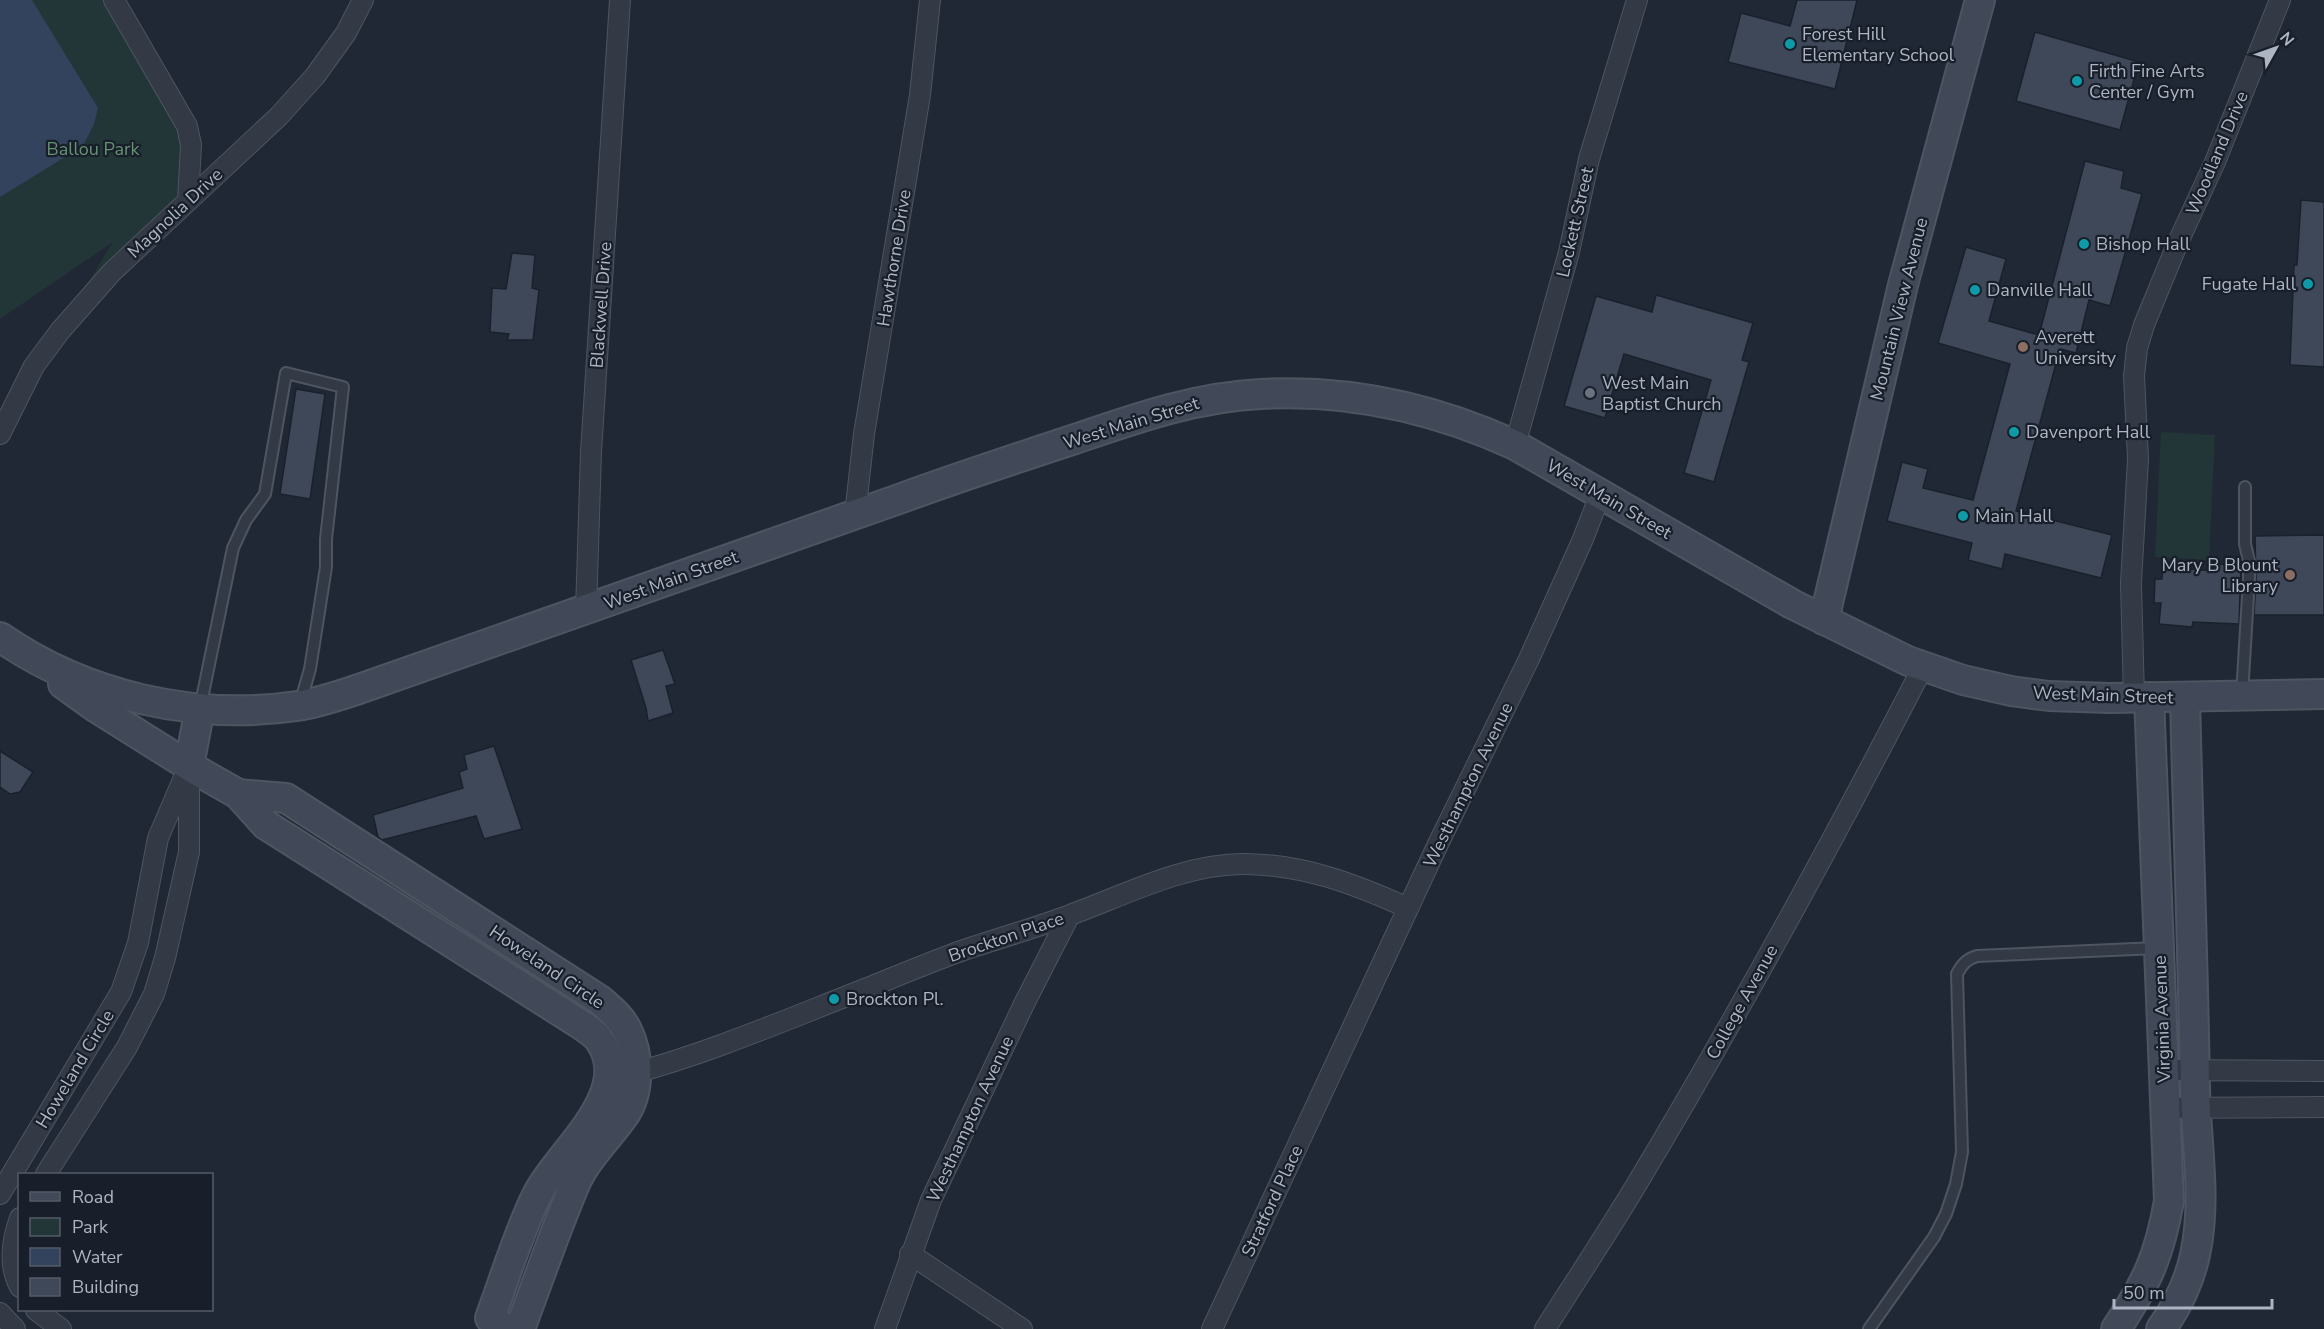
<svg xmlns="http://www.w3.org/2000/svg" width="2324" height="1329" font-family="'Nunito Sans',sans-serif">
<rect width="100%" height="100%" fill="#202835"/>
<g fill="#223537">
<polygon points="0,0 119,0 191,145 188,201 112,272 13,405 113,242 0,319"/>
<polygon points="2161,432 2215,435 2209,560 2155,557"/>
</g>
<polygon fill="#33435d" points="0,0 32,0 98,108 94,124 83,146 0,197"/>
<g fill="#3e4858" stroke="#1a212c" stroke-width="1.5">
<polygon points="1797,0 1857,0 1835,89 1728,62 1741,13 1790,26"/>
<polygon points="2035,32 2139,62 2120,130 2016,101"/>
<polygon points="2085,161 2124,171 2121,188 2142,194 2110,306 2089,300 2076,353 2060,349 2016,511 2112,535 2101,578 2005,554 2002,569 1968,560 1972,543 1887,521 1902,462 1928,469 1923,488 1973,500 2010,364 1938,343 1966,247 2006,259 1989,321 2039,335"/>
<polygon points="2301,200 2324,202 2324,367 2290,365 2294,265 2297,265"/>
<polygon points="512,253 535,255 532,288 539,290 533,340 507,340 509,334 490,332 492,288 506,289"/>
<polygon points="1656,295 1753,323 1742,360 1749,362 1714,482 1684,473 1711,380 1624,354 1605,418 1564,406 1596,296 1652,312"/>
<polygon points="296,389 325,394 310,499 280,494"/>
<polygon points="2324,535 2324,615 2254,615 2256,579 2255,536"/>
<polygon points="2214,564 2241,565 2239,624 2193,622 2192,627 2159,624 2161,603 2154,603 2155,579 2162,579 2163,567 2214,571"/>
<polygon points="663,650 675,684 666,686 673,713 648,721 646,708 631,660"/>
<polygon points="494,746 522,829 484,839 476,816 382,840 378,837 373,815 463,788 459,772 467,769 464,755"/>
<polygon points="0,751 33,772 20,792 10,794 0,787"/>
</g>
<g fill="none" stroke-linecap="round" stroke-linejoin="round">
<g stroke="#4d5561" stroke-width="14">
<g id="lane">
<polyline points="2242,695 2249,579 2249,561 2245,544 2245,487"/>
<polyline points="200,708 233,548 246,520 265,494 286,373 343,387 326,539 326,567 310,669 300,704"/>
<path d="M 1869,1329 L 1934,1237 L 1946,1214 L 1956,1184 L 1962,1152 L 1957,974 C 1962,964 1967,959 1977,956 L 2157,948"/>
</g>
</g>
<g stroke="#4d5561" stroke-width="22">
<g id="street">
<polyline points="114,0 187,126 191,145 188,201"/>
<polyline points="0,434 34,366 60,331 112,272 279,116 315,76 346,33 363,0"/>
<polyline points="1515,445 1569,252 1589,159 1637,0"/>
<polyline points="855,515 864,434 920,95 930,0"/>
<polyline points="586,611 591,452 620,0"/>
<polyline points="2134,698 2131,583 2138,459 2134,376 2137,348 2144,325 2179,240 2215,162 2280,0"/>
<polyline points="2164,1070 2324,1071"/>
<path d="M 627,1075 C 710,1053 790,1018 870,987 C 899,975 929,963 958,952 C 995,939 1033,929 1070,915 C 1125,895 1184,864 1243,864 C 1303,864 1355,884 1408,908"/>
<polyline points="2165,1108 2324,1107"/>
<polyline points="46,1174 127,1047 154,994 165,958 189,852 189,775"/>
<polyline points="0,1194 121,992 138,943 158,838 189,766"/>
<path d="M 20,1218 C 12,1240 8,1265 20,1287"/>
<polyline points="910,1254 1022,1329"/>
<polyline points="36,1310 61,1329"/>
<polyline points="0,1313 15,1329"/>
<polyline points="885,1329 931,1200 1024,1004 1069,916"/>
<polyline points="1212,1329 1438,844 1529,659 1583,539 1600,495"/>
<path d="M 1545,1329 C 1575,1282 1606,1235 1635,1187 C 1737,1017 1832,843 1923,667"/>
</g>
</g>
<g stroke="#4d5561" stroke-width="32">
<g id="secondary">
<polyline points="1824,620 1903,285 1980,0"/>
<path d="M 0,637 C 85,696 195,721 297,706 C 318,703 338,696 359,689 C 539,627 719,563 899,499 C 956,478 1014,459 1072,440 C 1134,419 1195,397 1261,394 C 1350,389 1434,408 1515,445 L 1792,604 L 1908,661 L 1963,680 L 2011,691 L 2049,696 L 2110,698 L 2324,694"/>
<polyline points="63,684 95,707 189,766"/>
<path d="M 200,708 L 189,766 L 238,794 L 266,825 L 580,1024 C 586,1028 593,1033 598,1038 C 639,1093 557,1152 536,1197 C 517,1236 505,1278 490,1318 L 506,1329"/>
<path d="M 238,794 L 286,798 L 600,1000 C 610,1009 621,1017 627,1030 C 640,1056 640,1094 623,1117 C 607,1139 586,1159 575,1184 C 555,1231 538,1281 520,1329"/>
<path d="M 2116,1329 C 2147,1282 2159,1257 2169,1201 L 2149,697"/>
<path d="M 2161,1329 C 2177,1307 2189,1282 2195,1255 C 2207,1200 2196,1144 2195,1088 C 2193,957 2188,827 2185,697"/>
</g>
</g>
<use href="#lane" stroke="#333a46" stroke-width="10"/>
<use href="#street" stroke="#333a46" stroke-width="20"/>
<use href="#secondary" stroke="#414959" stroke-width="28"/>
</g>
<g fill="#0f9aa8" stroke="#181f2a" stroke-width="2">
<circle cx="1790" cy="44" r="6"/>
<circle cx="2077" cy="81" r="6"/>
<circle cx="2084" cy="244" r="6"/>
<circle cx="2308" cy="284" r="6"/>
<circle cx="1975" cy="290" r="6"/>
<circle cx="2014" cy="432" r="6"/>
<circle cx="1963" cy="516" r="6"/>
<circle cx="834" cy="999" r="6"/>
</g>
<g fill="#8d6e63" stroke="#181f2a" stroke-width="2">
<circle cx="2023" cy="347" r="6"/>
<circle cx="2290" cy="575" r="6"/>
</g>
<circle fill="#6b7280" stroke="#181f2a" stroke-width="2" cx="1590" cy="393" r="6"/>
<g text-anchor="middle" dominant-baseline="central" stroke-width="4.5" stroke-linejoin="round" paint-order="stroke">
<g font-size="18" fill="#adb5c3" stroke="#181f2a" text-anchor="start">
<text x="1802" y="34">Forest Hill<tspan x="1802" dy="21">Elementary School</tspan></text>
<text x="2089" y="71">Firth Fine Arts<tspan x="2089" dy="21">Center / Gym</tspan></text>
<text x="2096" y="244">Bishop Hall</text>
<text x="2296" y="284" text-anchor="end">Fugate Hall</text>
<text x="1987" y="290">Danville Hall</text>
<text x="2035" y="337">Averett<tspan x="2035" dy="21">University</tspan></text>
<text x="1602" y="383">West Main<tspan x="1602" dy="21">Baptist Church</tspan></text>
<text x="2026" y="432">Davenport Hall</text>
<text x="1975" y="516">Main Hall</text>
<text x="2278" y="565" text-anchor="end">Mary B Blount<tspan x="2278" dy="21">Library</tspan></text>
<text x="846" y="999">Brockton Pl.</text>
</g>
<g font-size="18" fill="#659271" stroke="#181f2a">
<text x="93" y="149">Ballou Park</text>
</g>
<g font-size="18" fill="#adb5c3" stroke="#181f2a">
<text transform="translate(2217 153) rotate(-67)">Woodland Drive</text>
<text transform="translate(175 213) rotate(-43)">Magnolia Drive</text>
<text transform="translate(1575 222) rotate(-77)">Lockett Street</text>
<text transform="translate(894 258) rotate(-81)">Hawthorne Drive</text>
<text transform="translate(601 305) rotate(-86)">Blackwell Drive</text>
<text transform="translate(1899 309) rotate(-76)">Mountain View Avenue</text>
<text transform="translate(1131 423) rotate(-17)">West Main Street</text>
<text transform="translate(1609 499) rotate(30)">West Main Street</text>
<text transform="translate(671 580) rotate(-20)">West Main Street</text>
<text transform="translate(2103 695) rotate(2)">West Main Street</text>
<text transform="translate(1468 785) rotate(-64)">Westhampton Avenue</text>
<text transform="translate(1006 937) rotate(-19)">Brockton Place</text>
<text transform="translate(547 967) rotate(34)">Howeland Circle</text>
<text transform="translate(1742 1002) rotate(-61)">College Avenue</text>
<text transform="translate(2162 1019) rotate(-92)">Virginia Avenue</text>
<text transform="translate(75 1069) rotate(-59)">Howeland Circle</text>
<text transform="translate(970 1119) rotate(-65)">Westhampton Avenue</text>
<text transform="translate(1272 1201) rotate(-65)">Stratford Place</text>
</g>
</g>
<rect x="18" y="1173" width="195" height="138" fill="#181f2a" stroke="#545b67" stroke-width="1.5"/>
<rect x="30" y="1192" width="30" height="9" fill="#414959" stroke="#545b67" stroke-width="1.5"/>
<text x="72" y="1203" font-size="18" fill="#adb5c3">Road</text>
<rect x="30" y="1218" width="30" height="18" fill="#223537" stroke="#545b67" stroke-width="1.5"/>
<text x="72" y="1233" font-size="18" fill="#adb5c3">Park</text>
<rect x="30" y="1248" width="30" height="18" fill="#33435d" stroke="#545b67" stroke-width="1.5"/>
<text x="72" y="1263" font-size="18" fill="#adb5c3">Water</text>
<rect x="30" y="1278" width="30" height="18" fill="#3e4858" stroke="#545b67" stroke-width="1.5"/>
<text x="72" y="1293" font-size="18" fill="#adb5c3">Building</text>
<g transform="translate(2276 48) rotate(50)" stroke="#181f2a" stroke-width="4.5" paint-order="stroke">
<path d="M0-4.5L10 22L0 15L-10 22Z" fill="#adb5c3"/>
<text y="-9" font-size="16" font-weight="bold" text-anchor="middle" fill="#adb5c3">N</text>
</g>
<path d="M2114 1299v9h158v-9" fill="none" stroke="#adb5c3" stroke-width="3"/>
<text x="2123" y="1299" font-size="18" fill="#adb5c3" stroke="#181f2a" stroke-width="4.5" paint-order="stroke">50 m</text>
</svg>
